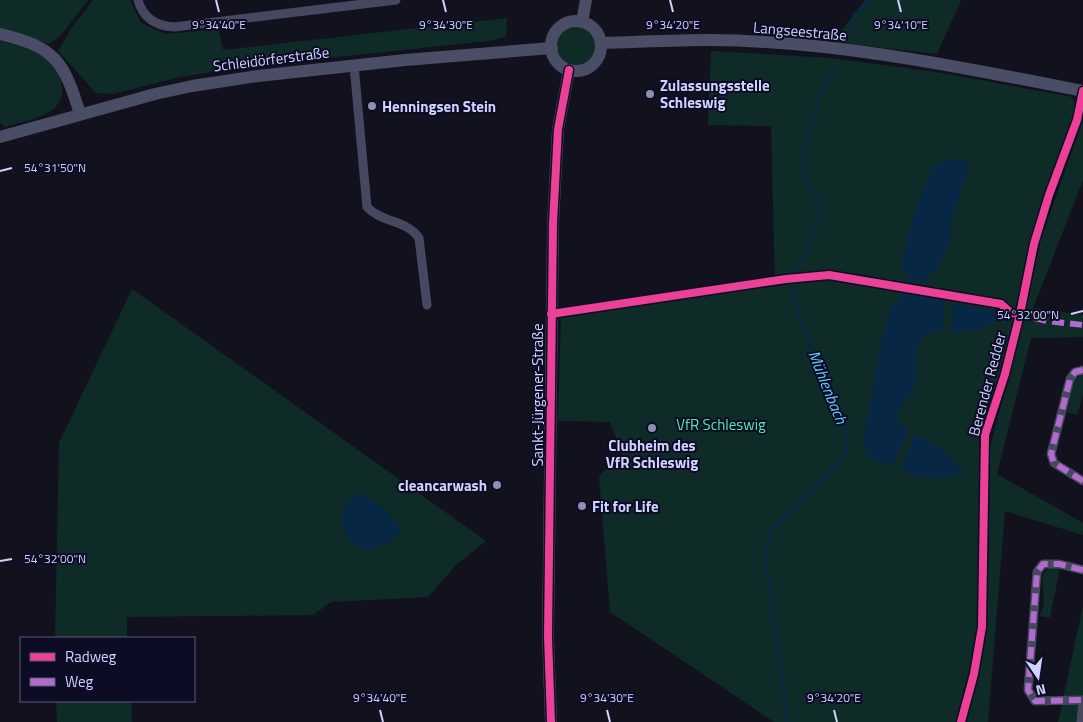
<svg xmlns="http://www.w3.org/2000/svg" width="1083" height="722" font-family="'Titillium Web',sans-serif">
<rect width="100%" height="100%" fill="#12121f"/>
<g fill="#0f2b28">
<polygon points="0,0 88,0 62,34 49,44 0,29"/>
<polygon points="93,0 130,0 141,23 165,34 219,29 223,50 507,18 506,37 488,41 233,68 176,78 113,94 96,93 58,51 71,29"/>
<polygon points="865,0 961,0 937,54 833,42"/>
<circle cx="577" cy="46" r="20"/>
<path d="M 0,41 C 26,47 57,55 62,86 C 63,91 62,99 58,104 C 48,118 20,122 5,127 L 0,122 Z"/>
<polygon points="711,51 831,58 942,73 1072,97 1076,106 1031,237 1014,320 999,376 979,437 979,606 975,648 956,722 774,722 610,612 599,476 622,453 610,422 558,421 561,317 570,311 775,285 771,126 708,125"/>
<polygon points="1083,120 1083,180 1033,308 1083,315 1083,337 1031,338 997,474 1083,523 1083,535 1005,511 988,722 965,722 972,703 982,657 987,617 990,447 1024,320 1039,245"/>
<polygon points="132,289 486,541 457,564 428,597 331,602 313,615 127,617 127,638 55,638 59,443"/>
<polygon points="1083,373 1083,394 1077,415 1067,412 1074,380"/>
<path d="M 1050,567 L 1060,568 L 1050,618 L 1039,616 C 1048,606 1041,587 1043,574 Z"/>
<polygon points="1083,606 1083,722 1058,722"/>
<polygon points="56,701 131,701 132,722 57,722"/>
</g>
<g fill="#082745">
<polygon points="959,160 966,161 968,171 952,218 949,246 939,266 924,282 908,281 906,271 900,269 915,211 933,166 945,161"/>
<path d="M 901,294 L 945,300 L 942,330 C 904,338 921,359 915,385 C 911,401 883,414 908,430 L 893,464 L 876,462 L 868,457 L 863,442 L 882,337 L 892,304 L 899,303 Z"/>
<path d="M 953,304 C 969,305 984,307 998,314 L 999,318 C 985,330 969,332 951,334 Z"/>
<path d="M 915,434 L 940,448 L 963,472 L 962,475 C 942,479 918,480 900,469 Z"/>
<path d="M 361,494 C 376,500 396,516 400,531 L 392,540 L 368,551 C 346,541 345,538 341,514 L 352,497 Z"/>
</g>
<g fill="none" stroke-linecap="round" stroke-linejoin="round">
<g stroke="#082745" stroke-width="2.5">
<polyline points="852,28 854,15 870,0"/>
<polyline points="788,722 765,557 771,531 823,480 844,455 847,432 819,371 799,313 791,284 820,217 819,203 804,174 802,155 822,91 836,69"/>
</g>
<g stroke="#464860" stroke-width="9">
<path d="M 138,0 C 143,18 156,26 174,27 L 396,0"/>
<path d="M 354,65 L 367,207 C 382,223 407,220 419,238 L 427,305"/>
<polyline points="1083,370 1075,372 1070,379 1051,454 1054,463 1083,481"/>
<polyline points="1083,570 1059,564 1043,564 1037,572 1028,690 1035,701 1083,700"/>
<polyline points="961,722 974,674 982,627 985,435 1005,374 1020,314 1034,244 1049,195 1077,120 1083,91"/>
<polyline points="1081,722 1083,701"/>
</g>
<g stroke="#494d66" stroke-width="12">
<circle cx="576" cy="46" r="25"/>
<polyline points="582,22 586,0"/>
<path d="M 0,34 C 55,47 64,61 80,114"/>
<path d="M 601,43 C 638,42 674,40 711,40 C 836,41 960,67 1083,91"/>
<polyline points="0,137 155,94 192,86 258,76 405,60 552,48"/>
<polyline points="551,722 548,636 553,223 558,129 569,70"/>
</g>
<g stroke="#b06ccc" stroke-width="6" stroke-dasharray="12 6" stroke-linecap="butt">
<polyline points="1017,314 1047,321 1083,325"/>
<polyline points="1083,370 1075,372 1070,379 1051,454 1054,463 1083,481"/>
<polyline points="1083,570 1059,564 1043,564 1037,572 1028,690 1035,701 1083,700"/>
</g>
<g stroke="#0c0c25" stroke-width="11">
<g id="cycleway">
<polyline points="551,314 786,279 829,275 1001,304 1011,313 1020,314"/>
<polyline points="551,722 548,636 553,223 558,129 569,70"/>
<polyline points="961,722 974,674 982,627 985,435 1005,374 1020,314 1034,244 1049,195 1077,120 1083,91"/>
</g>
</g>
<use href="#cycleway" stroke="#ea4096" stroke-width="8"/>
</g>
<path fill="none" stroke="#d0d2ff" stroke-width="2" d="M 216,0 L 219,12M 443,0 L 446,12M 670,0 L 673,12M 898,0 L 901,12M 0,171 L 12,168M 1071,314 L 1083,311M 0,561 L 12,559M 380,710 L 383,722M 607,710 L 610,722M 834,710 L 837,722"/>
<g fill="#8e8fb1" stroke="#0c0c25" stroke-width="2">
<circle cx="650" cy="94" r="5"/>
<circle cx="372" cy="106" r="5"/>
<circle cx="652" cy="428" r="5"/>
<circle cx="497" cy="485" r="5"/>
<circle cx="582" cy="506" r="5"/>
</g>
<g text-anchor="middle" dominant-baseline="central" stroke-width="4" stroke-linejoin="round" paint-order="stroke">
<g font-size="15" fill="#d0d2ff" stroke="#0c0c25">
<text transform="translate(800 31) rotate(5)">Langseestraße</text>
<text transform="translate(271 59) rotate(-7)">Schleidörferstraße</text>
<text transform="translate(987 384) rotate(-75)">Berender Redder</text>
<text transform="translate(537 395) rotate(-90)">Sankt-Jürgener-Straße</text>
</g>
<g font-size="15" font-weight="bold" fill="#d0d2ff" stroke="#0c0c25" text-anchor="start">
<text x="660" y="85">Zulassungsstelle<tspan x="660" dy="17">Schleswig</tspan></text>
<text x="382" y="106">Henningsen Stein</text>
<text x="652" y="445" text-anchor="middle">Clubheim des<tspan x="652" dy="17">VfR Schleswig</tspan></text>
<text x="487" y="485" text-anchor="end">cleancarwash</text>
<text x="592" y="506">Fit for Life</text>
</g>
<g font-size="15" fill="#51eaab" stroke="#0c0c25">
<text x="721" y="424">VfR Schleswig</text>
</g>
<g font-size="16" font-style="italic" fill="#5eceff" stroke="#0c0c25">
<text transform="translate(828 387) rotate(68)">Mühlenbach</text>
</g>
</g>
<g font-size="12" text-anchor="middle" fill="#d0d2ff" stroke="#0c0c25" stroke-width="4" stroke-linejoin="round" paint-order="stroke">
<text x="219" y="29">9°34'40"E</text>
<text x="446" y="29">9°34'30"E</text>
<text x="673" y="29">9°34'20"E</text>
<text x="901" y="29">9°34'10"E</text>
<text x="55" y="172">54°31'50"N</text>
<text x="1028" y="319">54°32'00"N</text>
<text x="55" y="563">54°32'00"N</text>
<text x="380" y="702">9°34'40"E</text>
<text x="607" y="702">9°34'30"E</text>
<text x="834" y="702">9°34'20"E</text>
</g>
<rect x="20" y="637" width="175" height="65" fill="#0c0c25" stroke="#5a5b7c"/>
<rect x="30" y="653" width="25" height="8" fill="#ea4096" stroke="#5a5b7c"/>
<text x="65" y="662" font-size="15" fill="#d0d2ff">Radweg</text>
<rect x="30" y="678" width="25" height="8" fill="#b06ccc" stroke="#5a5b7c"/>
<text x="65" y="687" font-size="15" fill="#d0d2ff">Weg</text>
<g transform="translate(1038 677) rotate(167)" stroke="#0c0c25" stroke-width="4" paint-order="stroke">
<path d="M0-4L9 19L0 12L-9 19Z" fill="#d0d2ff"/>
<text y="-8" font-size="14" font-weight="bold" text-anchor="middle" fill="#d0d2ff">N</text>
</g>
</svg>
